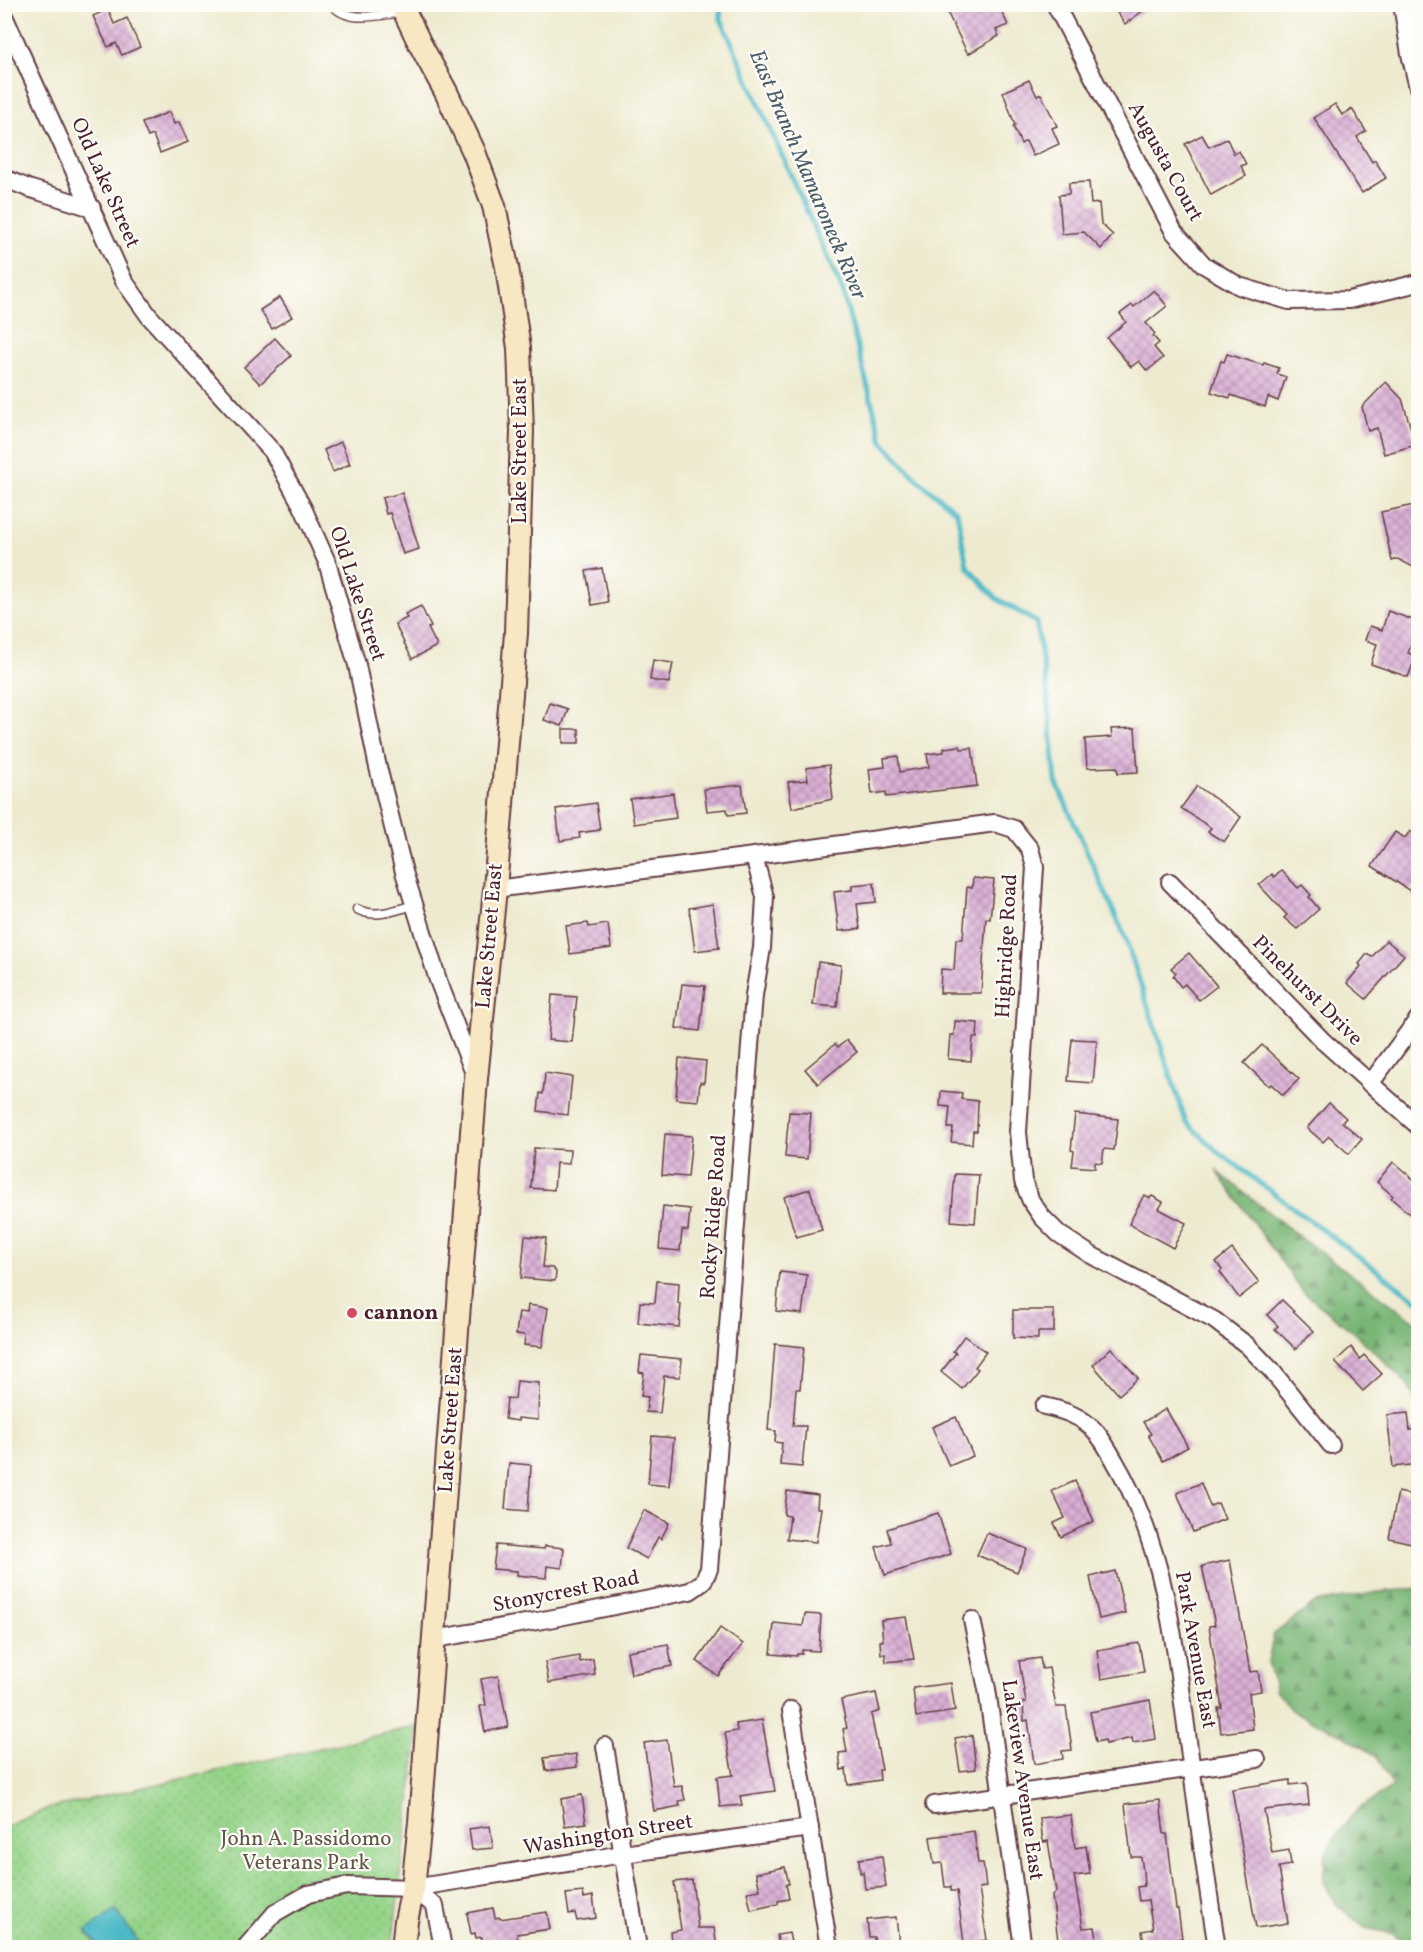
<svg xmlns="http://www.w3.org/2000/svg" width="1423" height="1952" font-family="Vollkorn,serif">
<defs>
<pattern id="forest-firs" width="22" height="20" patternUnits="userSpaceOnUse" patternTransform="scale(1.5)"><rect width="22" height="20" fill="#78b675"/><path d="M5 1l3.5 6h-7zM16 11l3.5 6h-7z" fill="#649360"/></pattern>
<pattern id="park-dots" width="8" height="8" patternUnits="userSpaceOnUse" patternTransform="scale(1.5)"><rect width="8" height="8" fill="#95d489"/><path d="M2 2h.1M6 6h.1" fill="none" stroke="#82b676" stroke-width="1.8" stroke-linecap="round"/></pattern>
<pattern id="building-cross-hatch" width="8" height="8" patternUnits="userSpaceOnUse" patternTransform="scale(1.5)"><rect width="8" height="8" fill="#dab0d6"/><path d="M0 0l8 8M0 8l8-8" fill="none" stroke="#b38fae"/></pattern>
</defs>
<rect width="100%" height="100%" fill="#fdfcf7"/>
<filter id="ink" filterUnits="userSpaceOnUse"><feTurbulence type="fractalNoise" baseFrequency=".0167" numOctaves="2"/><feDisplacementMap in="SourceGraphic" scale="12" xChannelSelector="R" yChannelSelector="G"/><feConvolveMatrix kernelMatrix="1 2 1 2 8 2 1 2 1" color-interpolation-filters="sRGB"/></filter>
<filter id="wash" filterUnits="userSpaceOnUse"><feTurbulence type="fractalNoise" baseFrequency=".008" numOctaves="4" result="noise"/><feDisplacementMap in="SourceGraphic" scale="24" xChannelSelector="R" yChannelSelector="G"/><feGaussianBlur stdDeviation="1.35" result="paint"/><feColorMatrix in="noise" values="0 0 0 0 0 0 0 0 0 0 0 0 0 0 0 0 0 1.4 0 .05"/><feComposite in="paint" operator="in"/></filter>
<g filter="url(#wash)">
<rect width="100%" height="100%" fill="#eeead0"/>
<g fill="url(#forest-firs)" stroke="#616a50" stroke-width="1.5">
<polygon points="1216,1170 1296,1234 1418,1324 1418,1405 1407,1384 1359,1337 1303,1292"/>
<polygon points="1418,1588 1418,1947 1407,1948 1394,1934 1365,1928 1338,1906 1323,1883 1325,1856 1336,1835 1357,1810 1393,1787 1377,1756 1339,1733 1297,1714 1276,1692 1268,1662 1274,1634 1315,1603 1379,1592"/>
</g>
<polygon fill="url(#park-dots)" stroke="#707a5a" stroke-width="1.5" points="419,1726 392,1947 5,1948 5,1827 46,1809"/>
<polygon fill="#4cb9c6" stroke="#4b6c78" stroke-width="1.5" points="116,1910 142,1947 99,1947 86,1931"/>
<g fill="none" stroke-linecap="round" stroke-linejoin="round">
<polyline stroke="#4cb9c6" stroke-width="5" points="720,4 721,19 843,292 882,441 919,481 957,512 967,566 996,598 1036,622 1047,689 1056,782 1125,937 1186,1122 1217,1151 1418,1301"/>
</g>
<g id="blocks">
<g fill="url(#building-cross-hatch)">
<polygon points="943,4 998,4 1008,25 996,30 999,36 968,54"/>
<polygon points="1111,4 1152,4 1125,24"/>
<polygon points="108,9 114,24 127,18 140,47 122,55 116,43 108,47 93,16"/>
<polygon points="1029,80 1037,96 1041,94 1057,126 1052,128 1059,144 1033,156 1026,141 1021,144 1013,126 1015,125 1003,92"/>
<polygon points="1335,104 1342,115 1352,109 1366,131 1357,137 1372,162 1375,160 1386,178 1362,193 1314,118"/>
<polygon points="169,112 174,124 179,122 188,142 160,153 153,135 148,137 142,123"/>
<polygon points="1202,135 1209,147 1227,139 1234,154 1239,151 1246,164 1241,166 1246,176 1211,195 1185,144"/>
<polygon points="1089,182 1091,204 1099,203 1101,224 1113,235 1101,249 1084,232 1062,234 1059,195 1069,194 1069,183"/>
<polygon points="1154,290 1167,306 1146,323 1155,334 1153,336 1159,343 1154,347 1163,358 1147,371 1139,361 1131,367 1107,338 1126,322 1120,314 1132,305 1134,307"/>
<polygon points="280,297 292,317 272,329 260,310"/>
<polygon points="275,338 291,356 260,384 244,367"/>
<polygon points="1227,354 1263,365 1264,363 1279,368 1277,374 1286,377 1278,401 1268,397 1265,407 1231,395 1230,398 1211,392 1221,361 1224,362"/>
<polygon points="1386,382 1402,399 1416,445 1384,454 1377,428 1368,431 1362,407"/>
<polygon points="341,442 350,464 333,472 324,450"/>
<polygon points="402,493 419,549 403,554 390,513 386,514 382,498"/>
<polygon points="1419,504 1419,520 1415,520 1419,535 1419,570 1398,559 1392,561 1381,512"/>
<polygon points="602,568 608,602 592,605 586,571"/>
<polygon points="421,606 431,627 428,628 437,646 412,659 395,624 407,618 405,614"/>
<polygon points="1388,611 1419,622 1408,653 1416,656 1408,677 1371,664 1377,644 1365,640 1370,626 1382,630"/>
<polygon points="653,660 673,663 669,683 650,680"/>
<polygon points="550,703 568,709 562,726 544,720"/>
<polygon points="1135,728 1138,772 1118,773 1117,767 1087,768 1085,739 1112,737 1111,729"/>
<rect x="563" y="729" width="16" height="14"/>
<polygon points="960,746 961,749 972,748 977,786 886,797 886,792 872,794 869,769 885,767 884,758 898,756 900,772 929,767 927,754 944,752 944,748"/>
<polygon points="829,765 833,799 792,808 788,782 808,780 806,768"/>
<polygon points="742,785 746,813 728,815 727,809 707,811 704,789"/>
<polygon points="1197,786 1241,817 1224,842 1208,832 1211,828 1181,808"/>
<polygon points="673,793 676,818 634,824 630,799"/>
<polygon points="596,803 600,830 579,833 580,838 560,841 556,809"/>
<polygon points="1410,831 1419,837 1419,879 1410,891 1372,866 1395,832 1405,838"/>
<polygon points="1281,870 1298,888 1302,885 1311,895 1309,897 1319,909 1297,929 1284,918 1287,915 1259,885 1272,874 1274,877"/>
<polygon points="973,878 994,880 990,919 986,918 981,993 940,993 941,969 954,970 956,939 963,939 967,887 972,888"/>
<polygon points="874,883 876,902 857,904 860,929 839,931 834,892 852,890 852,885"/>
<polygon points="713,904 719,948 695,951 689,908"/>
<polygon points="588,923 589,927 608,924 611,948 570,954 566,926"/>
<polygon points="1386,940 1404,955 1366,999 1347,983 1361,966 1359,964 1367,954 1372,957"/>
<polygon points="1189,953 1217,986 1199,1000 1185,984 1181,987 1173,976 1176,973 1171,968"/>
<polygon points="818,962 841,965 837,1007 813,1005"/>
<polygon points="682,984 705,986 700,1031 676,1028"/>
<polygon points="552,995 577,997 572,1042 548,1040"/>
<polygon points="955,1021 978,1023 977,1038 973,1038 971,1061 948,1059 950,1035 954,1035"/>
<polygon points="1072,1039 1097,1040 1093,1083 1068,1081"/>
<polygon points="847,1040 857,1052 818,1084 805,1069 835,1044 838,1047"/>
<polygon points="1262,1045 1299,1079 1283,1095 1271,1084 1269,1086 1244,1063"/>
<polygon points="679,1058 706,1061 704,1083 700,1082 698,1101 676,1099"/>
<polygon points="545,1073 572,1077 568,1115 538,1111 540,1093 543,1094"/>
<polygon points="941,1091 962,1093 961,1099 978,1101 977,1131 973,1131 972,1144 951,1142 953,1128 948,1128 950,1107 940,1106"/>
<polygon points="1329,1103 1346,1118 1342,1122 1362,1139 1349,1154 1329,1136 1323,1142 1307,1128"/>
<polygon points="789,1112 811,1113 807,1159 785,1157"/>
<polygon points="1075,1114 1118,1119 1114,1150 1104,1149 1102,1163 1095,1162 1095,1168 1072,1166 1074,1151 1071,1150"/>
<polygon points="665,1134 692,1136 688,1177 662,1175"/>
<polygon points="534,1148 570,1150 569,1164 556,1163 554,1190 531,1188"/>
<polygon points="1393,1162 1419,1184 1419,1222 1391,1198 1393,1196 1377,1182"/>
<polygon points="955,1174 979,1175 975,1223 951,1221"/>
<polygon points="810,1189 822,1230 796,1237 784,1197"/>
<polygon points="1144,1195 1150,1198 1152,1196 1163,1202 1159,1209 1186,1223 1173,1248 1129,1224"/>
<polygon points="663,1206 690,1209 688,1231 682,1230 680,1251 659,1249"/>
<polygon points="525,1236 546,1238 543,1267 552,1268 556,1272 555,1281 521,1278"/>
<polygon points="1232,1249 1259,1282 1239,1298 1220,1272 1222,1270 1216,1262"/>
<polygon points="780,1272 807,1275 802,1314 776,1311"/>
<polygon points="657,1281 679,1283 678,1304 681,1304 679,1327 638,1323 640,1302 655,1303"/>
<polygon points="1282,1300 1314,1331 1296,1349 1275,1329 1278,1326 1267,1315"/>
<polygon points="528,1305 548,1308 542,1347 524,1345 525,1335 516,1334 519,1312 527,1313"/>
<polygon points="1013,1310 1054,1310 1054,1332 1038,1332 1038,1339 1013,1338"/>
<polygon points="964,1336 986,1352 975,1367 978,1369 962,1389 941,1372 956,1353 953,1351"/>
<polygon points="775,1344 804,1347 800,1389 796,1389 793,1426 806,1426 802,1467 780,1465 782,1443 775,1442 776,1431 768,1430"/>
<polygon points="1351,1347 1360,1359 1364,1355 1382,1374 1363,1391 1335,1362"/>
<polygon points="1111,1348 1138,1378 1119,1395 1093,1365"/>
<polygon points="641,1355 682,1359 680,1377 664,1376 660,1413 646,1412 648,1397 641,1396 644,1373 639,1372"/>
<polygon points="517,1381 539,1383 538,1420 518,1418 518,1421 505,1419 507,1398 515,1399"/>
<polygon points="1166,1409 1188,1447 1163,1461 1148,1435 1151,1434 1143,1422"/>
<polygon points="1408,1413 1410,1430 1415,1429 1419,1464 1393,1467 1387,1415"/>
<polygon points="956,1417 973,1456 949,1466 932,1427"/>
<polygon points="652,1436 674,1438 669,1486 648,1484"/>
<polygon points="509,1463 531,1465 528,1511 505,1509"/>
<polygon points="1075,1481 1094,1521 1061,1537 1054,1523 1065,1518 1052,1491"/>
<polygon points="1201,1483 1210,1506 1218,1503 1225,1519 1193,1532 1177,1493"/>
<polygon points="787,1491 818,1495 817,1508 821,1508 816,1542 787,1539 790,1516 784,1515"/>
<polygon points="1398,1492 1419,1496 1419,1533 1416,1544 1389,1538"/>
<polygon points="644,1510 669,1523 661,1539 658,1537 647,1559 626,1548"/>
<polygon points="938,1513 951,1554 885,1575 876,1547 891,1543 887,1529"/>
<polygon points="987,1533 1027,1549 1017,1572 977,1555"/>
<polygon points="496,1545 544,1549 545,1546 564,1548 562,1568 547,1566 546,1578 517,1575 517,1571 493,1569"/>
<polygon points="1230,1560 1250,1672 1258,1671 1261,1691 1249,1693 1253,1729 1221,1733 1218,1708 1222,1708 1209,1626 1215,1625 1202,1566"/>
<polygon points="1115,1571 1125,1613 1099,1619 1090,1577"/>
<polygon points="805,1614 821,1615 819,1651 802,1650 802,1654 797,1654 797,1656 771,1654 774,1623 803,1626"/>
<polygon points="906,1617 914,1659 886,1662 885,1654 881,1654 880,1641 883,1641 881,1620"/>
<polygon points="720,1628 743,1644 718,1676 697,1661"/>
<polygon points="1139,1643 1144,1672 1101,1679 1097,1650"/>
<polygon points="668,1644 672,1666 631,1674 627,1651"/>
<polygon points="579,1656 580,1662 593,1659 595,1675 549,1683 545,1662"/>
<polygon points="1040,1658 1042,1669 1049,1668 1056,1707 1066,1707 1072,1750 1062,1751 1063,1759 1034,1764 1028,1720 1024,1721 1023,1702 1026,1702 1019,1661"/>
<polygon points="498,1676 508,1727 485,1732 480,1706 486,1705 481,1679"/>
<polygon points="951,1683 955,1711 916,1717 913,1688"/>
<polygon points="876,1693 880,1711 871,1714 882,1770 879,1770 880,1780 848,1785 846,1769 841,1770 839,1753 847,1752 843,1729 847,1728 841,1700"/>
<polygon points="1150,1700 1156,1739 1133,1743 1132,1738 1106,1744 1105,1740 1096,1742 1090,1712"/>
<polygon points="762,1720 775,1791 740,1796 742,1805 720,1807 717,1777 733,1775 725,1733 737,1731 736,1724"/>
<polygon points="972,1735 976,1769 960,1771 955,1738"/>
<polygon points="667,1740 674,1787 682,1786 685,1800 679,1801 680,1806 654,1811 644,1743"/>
<polygon points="576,1754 577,1767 546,1771 544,1758"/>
<polygon points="1290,1780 1290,1785 1307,1783 1309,1805 1264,1810 1272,1853 1289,1850 1291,1865 1279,1867 1288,1923 1256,1928 1232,1789"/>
<polygon points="582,1795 586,1823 565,1826 561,1799"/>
<polygon points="1160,1800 1164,1834 1167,1834 1176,1909 1178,1909 1182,1938 1144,1944 1142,1931 1153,1929 1148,1900 1139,1901 1137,1887 1144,1886 1143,1871 1141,1857 1131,1857 1125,1804"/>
<polygon points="1071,1815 1075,1848 1086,1846 1090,1874 1074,1876 1083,1928 1095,1927 1098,1946 1059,1947 1052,1896 1056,1892 1048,1841 1043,1842 1040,1818"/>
<polygon points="490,1826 493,1848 472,1850 469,1829"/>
<polygon points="974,1831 978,1863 983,1863 986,1887 979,1888 987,1940 964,1943 957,1891 951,1891 951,1887 945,1887 942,1863 934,1864 930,1837"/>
<polygon points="882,1856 886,1887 865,1889 863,1872 860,1873 859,1859"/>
<polygon points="785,1867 789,1884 786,1884 789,1899 778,1901 778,1904 751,1910 747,1892 760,1890 756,1873"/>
<polygon points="692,1880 698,1928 714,1928 717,1947 672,1947 670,1932 681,1930 674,1882"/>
<polygon points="583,1892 584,1898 593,1896 596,1918 577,1921 575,1913 569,1914 566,1894"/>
<polygon points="493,1908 495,1918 499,1917 500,1919 547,1912 550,1929 517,1934 519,1947 483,1947 482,1937 476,1938 475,1933 471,1934 467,1913"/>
<polygon points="896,1917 899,1944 875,1946 874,1937 869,1937 867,1920"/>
<polygon points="789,1933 792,1947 779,1947 777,1935"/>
</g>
</g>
</g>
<g filter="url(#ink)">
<use href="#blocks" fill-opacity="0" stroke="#633d44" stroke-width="1.5"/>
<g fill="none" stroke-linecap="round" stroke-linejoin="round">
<g stroke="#633d44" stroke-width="11">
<g id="lane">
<path d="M 332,4 C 348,25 381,14 403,12"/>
<path d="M 357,909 C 375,919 395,910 414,905"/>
</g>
</g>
<g stroke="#633d44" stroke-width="20">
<g id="street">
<polyline points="1055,4 1174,232 1204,265 1239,286 1289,301 1349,300 1418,283"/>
<polyline points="1402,4 1410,54 1418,88"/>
<polyline points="4,16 124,281 149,316 272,451 303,508 327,562 357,665 377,763 404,872 438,980 475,1076"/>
<polyline points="4,178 28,188 92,208"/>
<polyline points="1170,882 1323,1041 1418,1126"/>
<polyline points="495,889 754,856 995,823 1014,829 1030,849 1035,867 1018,1132 1023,1181 1031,1201 1042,1217 1059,1234 1091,1255 1214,1320 1248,1346 1272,1371 1331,1445"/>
<polyline points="1370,1084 1418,1019"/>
<path d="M 1044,1406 C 1063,1410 1082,1416 1096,1432 C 1106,1444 1114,1460 1122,1474 C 1166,1557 1176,1649 1188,1741 C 1197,1810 1206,1879 1217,1948"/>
<polyline points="972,1620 987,1689 1023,1948"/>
<polyline points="435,1639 554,1618 690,1591 703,1582 709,1569 754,995 762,948 765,897 754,856"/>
<polyline points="791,1710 829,1948"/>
<polyline points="605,1746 638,1948"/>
<polyline points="934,1805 1257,1759"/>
<polyline points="413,1888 435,1906 443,1948"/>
<polyline points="245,1948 275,1913 308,1894 347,1886 413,1888 623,1854 810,1828"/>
</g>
</g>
<g stroke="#633d44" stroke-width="26">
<polyline id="secondary" points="401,4 420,44 446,92 474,152 494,206 507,267 519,348 522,431 516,633 495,889 476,1079 420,1822 413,1888 406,1921 403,1948"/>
</g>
<use href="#lane" stroke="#fff" stroke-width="8"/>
<use href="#street" stroke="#fff" stroke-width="16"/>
<use href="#secondary" stroke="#f7e8c3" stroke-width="22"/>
</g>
</g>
<circle fill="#d1495b" stroke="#fdfcf7" stroke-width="2" cx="352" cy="1313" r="6"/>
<g text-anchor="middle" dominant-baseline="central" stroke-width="4.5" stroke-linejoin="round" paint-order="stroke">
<g font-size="21" fill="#4a1f2b" stroke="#fdfcf7">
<text transform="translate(1165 162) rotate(61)">Augusta Court</text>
<text transform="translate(105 183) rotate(66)">Old Lake Street</text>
<text transform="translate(520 451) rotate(-90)">Lake Street East</text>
<text transform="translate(357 594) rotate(72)">Old Lake Street</text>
<text transform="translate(490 936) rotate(-85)">Lake Street East</text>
<text transform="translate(1007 946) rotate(-87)">Highridge Road</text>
<text transform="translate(1307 991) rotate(45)">Pinehurst Drive</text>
<text transform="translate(714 1217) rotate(-86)">Rocky Ridge Road</text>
<text transform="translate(451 1420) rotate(-86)">Lake Street East</text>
<text transform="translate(566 1592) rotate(-11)">Stonycrest Road</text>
<text transform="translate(1195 1650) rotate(80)">Park Avenue East</text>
<text transform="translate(1022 1780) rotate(82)">Lakeview Avenue East</text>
<text transform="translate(608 1835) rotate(-9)">Washington Street</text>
</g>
<g font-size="21" font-weight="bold" fill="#4a1f2b" stroke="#fdfcf7" text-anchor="start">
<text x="364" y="1313">cannon</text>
</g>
<g font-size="21" fill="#605547" stroke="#fdfcf7">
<text x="306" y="1839">John A. Passidomo<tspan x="306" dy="24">Veterans Park</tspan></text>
</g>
<g font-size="22" font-style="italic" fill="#4b5d69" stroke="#fdfcf7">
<text transform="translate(807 175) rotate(67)">East Branch Mamaroneck River</text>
</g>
</g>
<rect width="1423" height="1952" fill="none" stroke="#fdfcf7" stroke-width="24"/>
</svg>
